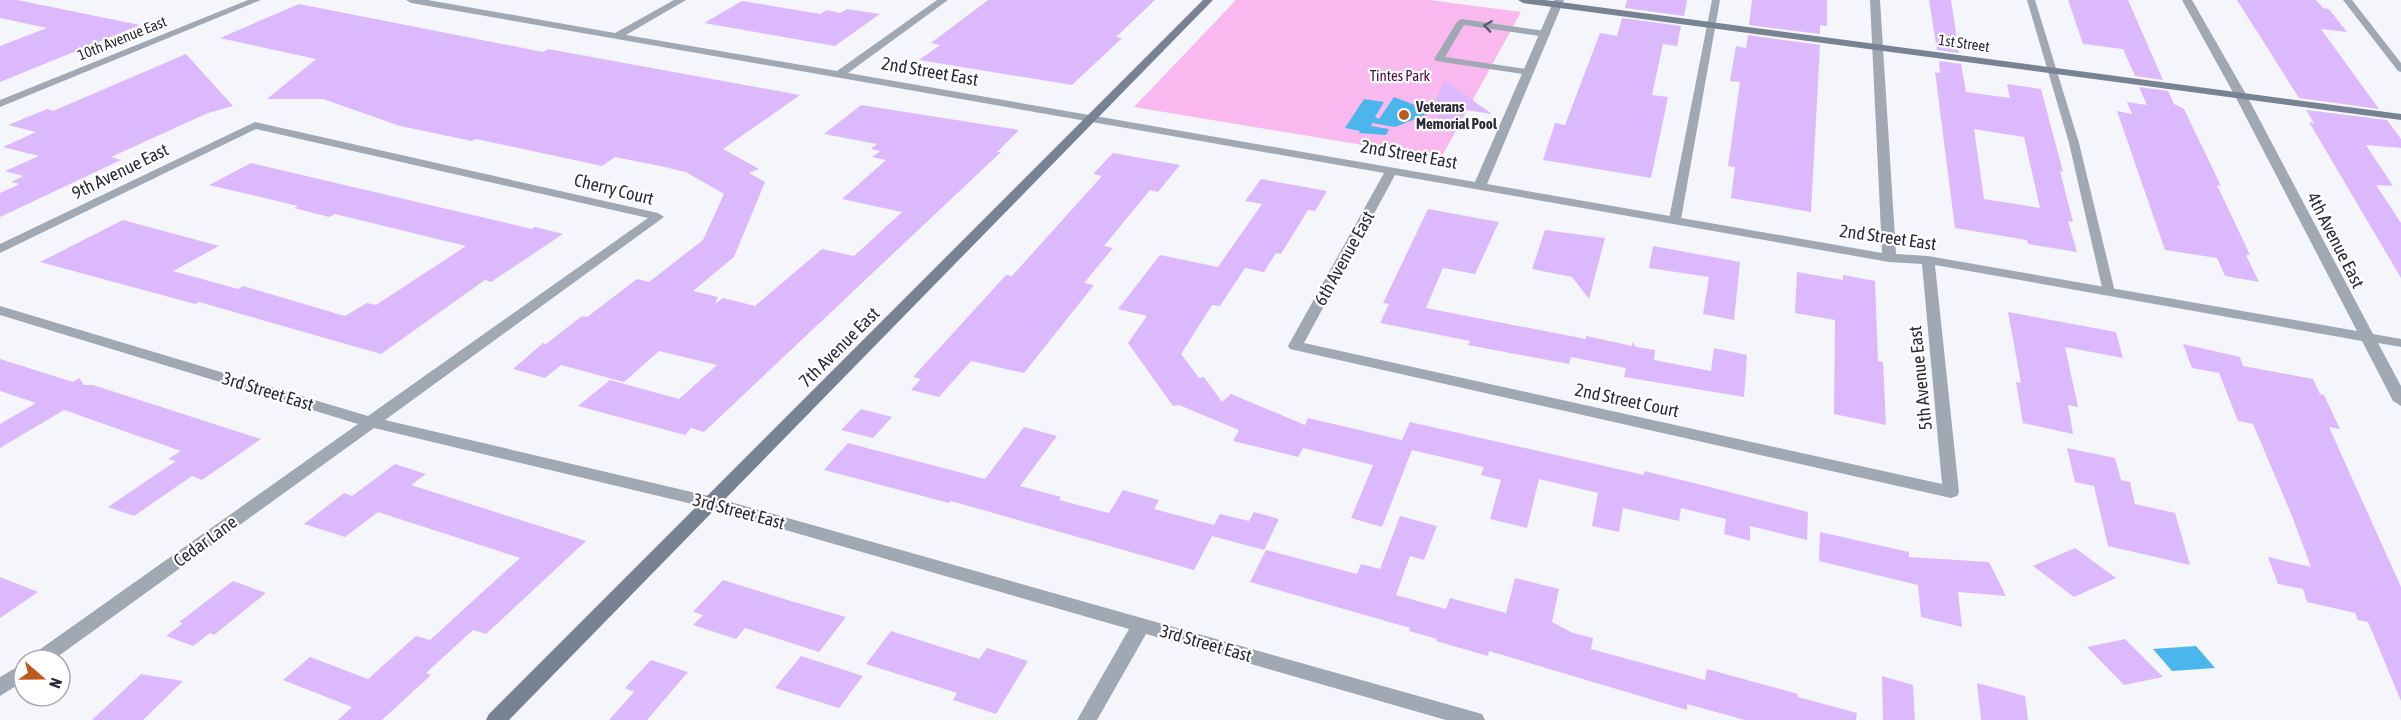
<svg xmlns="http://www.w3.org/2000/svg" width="2401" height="720" font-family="'Asap Condensed',sans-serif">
<rect width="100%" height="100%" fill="#f5f6fc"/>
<polygon fill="#f9b9ee" points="1236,0 1429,0 1521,12 1441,158 1134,107"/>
<g fill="#4ab6ec">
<polygon points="1394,97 1433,112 1395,127 1372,123 1371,126 1389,129 1386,135 1359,133 1360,131 1345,128 1364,99 1384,102 1375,117 1379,119"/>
<polygon points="2196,646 2215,668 2172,671 2153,649"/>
</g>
<g fill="#dcb9fc" fill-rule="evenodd">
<polygon points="0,0 17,0 140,25 0,82 0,46 47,28 0,18"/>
<polygon points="988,0 1155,0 1116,37 1122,38 1072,85 919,60 940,45 931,43"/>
<polygon points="1627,0 1687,0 1684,16 1625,8"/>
<polygon points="1752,0 1827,0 1827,26 1820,25 1820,34 1749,25"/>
<polygon points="1929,0 1951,0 1959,53 1937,50"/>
<polygon points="2068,0 2128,0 2163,80 2135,76 2123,49 2083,44"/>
<polygon points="2237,0 2316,0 2323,8 2329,9 2347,32 2321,29 2379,109 2299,98"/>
<polygon points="742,1 821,14 826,10 840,13 847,9 880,14 835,46 704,23"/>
<polygon points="299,4 543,52 548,49 800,95 723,149 759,169 749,173 765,182 734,257 693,291 718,297 715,304 723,298 755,306 822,249 854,256 902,212 842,199 886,160 872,157 880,151 871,149 877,144 824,134 861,105 1019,130 997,152 1001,152 704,432 691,428 685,435 578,406 610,380 679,399 717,365 659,351 624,382 561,365 545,378 513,369 543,343 546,344 582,316 587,317 637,279 649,282 703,240 724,194 686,172 660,166 615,157 602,166 476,139 472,141 400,126 323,99 267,99 316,59 220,38"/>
<polygon points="1622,18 1681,26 1677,46 1663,44 1652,95 1668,97 1651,178 1543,160 1555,123 1565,125 1600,33 1617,36"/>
<polygon points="1748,35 1820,45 1811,212 1731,198 1735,167 1728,166 1740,82 1730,81 1736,46 1746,48"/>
<polygon points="186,54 233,106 208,113 111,157 121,160 0,217 0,193 20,184 11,182 23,176 5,171 39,156 3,147 36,132 8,125 47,109 53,111"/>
<path d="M 1939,61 L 1961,64 L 1966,92 L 2010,98 L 2007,84 L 2041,89 L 2063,172 L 2060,171 L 2073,222 L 2068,221 L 2077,252 L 2028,244 L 2027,240 L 1955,228 L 1935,72 L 1940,73 ZM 1974,129 L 2024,137 L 2040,208 L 1984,199 Z"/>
<polygon points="1445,81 1453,86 1492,114 1466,110 1459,124 1436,120 1443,106 1433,104"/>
<polygon points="2139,87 2168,91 2174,104 2184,109 2221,186 2217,185 2250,255 2246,255 2259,282 2225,276 2217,258 2165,250 2117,111 2132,114 2127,102 2147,105"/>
<polygon points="2306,110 2387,120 2401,139 2401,148 2366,145 2393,186 2376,185 2401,223 2401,278 2309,122 2314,123"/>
<polygon points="1113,153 1180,165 1158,192 1150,190 1104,246 1113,248 1084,283 1094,285 1024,373 971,361 939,397 911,390 921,379 913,377 1006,275 1012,276 1102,176 1093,174"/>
<polygon points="251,163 532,229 535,227 563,234 491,282 485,280 381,354 199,302 195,304 40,262 123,220 219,246 173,271 238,289 243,286 345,316 367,303 376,305 466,246 335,214 329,217 294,208 298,206 209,185"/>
<polygon points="1261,179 1327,191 1315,211 1308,210 1281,254 1276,253 1264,272 1245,268 1220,306 1212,305 1181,354 1199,378 1204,377 1222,402 1231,394 1305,425 1308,418 1402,440 1410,422 1644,475 1644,471 1694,483 1808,512 1807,540 1750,526 1750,541 1724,534 1726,519 1681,508 1679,521 1623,508 1619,532 1592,526 1598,493 1539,479 1527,528 1490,519 1501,480 1481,475 1484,467 1412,450 1382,527 1351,518 1373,465 1303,448 1298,457 1233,441 1239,430 1179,405 1173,406 1128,343 1147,316 1118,309 1160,255 1218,267 1262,204 1245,201"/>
<polygon points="1428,209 1499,222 1475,274 1443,268 1426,308 1586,339 1586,336 1632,346 1632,342 1636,347 1655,350 1654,360 1711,371 1714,348 1747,355 1744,397 1624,377 1626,368 1571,357 1569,364 1468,345 1470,341 1380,323 1389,304 1383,303"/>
<polygon points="1545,230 1605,238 1589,299 1572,277 1532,269"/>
<polygon points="1653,246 1740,262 1734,320 1703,314 1709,277 1649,268"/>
<polygon points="1797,272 1843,280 1843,275 1875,281 1878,361 1883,362 1886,425 1834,414 1835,320 1795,313"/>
<polygon points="2008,312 2116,332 2123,358 2065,347 2078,407 2068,405 2073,434 2023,423 2016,382 2021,383"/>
<polygon points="2183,344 2240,357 2243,366 2313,379 2320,394 2324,395 2340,429 2329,427 2401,587 2401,701 2368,622 2358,620 2355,613 2307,602 2303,589 2278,584 2268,557 2311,567 2292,516 2253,424 2238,421 2219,373 2192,368"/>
<polygon points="0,359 73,382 79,378 84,385 93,385 261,439 202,480 192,476 134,516 108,507 176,461 168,459 181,451 64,410 0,448 0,424 36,403 0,391"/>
<polygon points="861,409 892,417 873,438 841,430"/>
<polygon points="1024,427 1057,436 1020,486 1061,497 1059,500 1109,513 1123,490 1159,500 1154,509 1214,525 1220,514 1249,521 1254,512 1279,519 1264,550 1212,536 1194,570 951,501 949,503 824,470 848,443 985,479"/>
<polygon points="2067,448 2115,458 2121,480 2130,482 2135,504 2175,513 2190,565 2108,546 2094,486 2075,482"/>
<polygon points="395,464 426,474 411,485 586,541 486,634 473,630 426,673 431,675 382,720 338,720 352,707 283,680 310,657 368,679 416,636 430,640 520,558 378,512 345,537 304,524 344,493 352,496"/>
<polygon points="1400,516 1437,526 1424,560 1410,556 1396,595 1446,609 1450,598 1506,613 1515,578 1559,589 1552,622 1573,633 1593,638 1591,649 1705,680 1707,669 1798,694 1798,697 1857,713 1856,720 1745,720 1687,704 1687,710 1489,651 1488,656 1436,641 1437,639 1409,631 1410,628 1250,582 1266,550 1357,574 1361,564 1380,569"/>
<polygon points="1820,532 1909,552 1909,557 1989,562 2006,596 1958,592 1962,627 1921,617 1918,585 1819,561"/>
<polygon points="2075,548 2116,578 2074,597 2033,566"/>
<polygon points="0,577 38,592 0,618"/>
<polygon points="723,580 791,601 846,617 819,652 745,628 736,639 693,625 703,615 693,612"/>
<polygon points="233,581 266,593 214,635 210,633 193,646 166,636 183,623 179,622"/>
<polygon points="891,631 979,659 987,648 1028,661 996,714 953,700 957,693 866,664"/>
<polygon points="2125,639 2163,677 2124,685 2087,647"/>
<polygon points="801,656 863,676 839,708 775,688"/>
<polygon points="651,660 688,672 647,720 609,720 634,692 625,688"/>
<polygon points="141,674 183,681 143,720 92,720"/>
<polygon points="1882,676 1913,685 1915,720 1883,720"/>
<polygon points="1977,683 2025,696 2028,720 1981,720"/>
</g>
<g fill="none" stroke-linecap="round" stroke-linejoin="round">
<g fill="#a0a8b3" fill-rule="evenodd">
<polygon points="1712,0 1720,0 1681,219 1675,222 1669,219"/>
<polygon points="2027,0 2035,0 2079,143 2115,292 2113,295 2105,295 2103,292 2069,143"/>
<polygon points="2343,0 2352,0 2401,63 2401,72 2398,71"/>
<polygon points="1461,19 1546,31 1551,34 1546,37 1464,25 1445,57 1532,70 1534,72 1529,75 1436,61 1434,59 1457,22"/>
</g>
<g fill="#a0a8b3" fill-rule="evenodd">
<polygon points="248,0 261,0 0,107 0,100"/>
<path d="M 406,0 L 428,0 L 615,33 L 674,0 L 686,0 L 626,35 L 837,71 L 937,0 L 948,0 L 848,73 L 1475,182 L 1554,0 L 1564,0 L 1487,184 L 1882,253 L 1870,0 L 1880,0 L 1896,254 L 1928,256 L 2357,331 L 2235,96 L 2182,0 L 2192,0 L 2247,96 L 2373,334 L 2401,339 L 2401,347 L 2378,343 L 2401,386 L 2401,406 L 2393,401 L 2362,341 L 1935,265 L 1959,492 L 1957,496 L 1951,498 L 1290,349 L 1288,346 L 1384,173 L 411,3 ZM 1395,175 L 1889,262 L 1922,264 L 1942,484 L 1304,343 Z"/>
<polygon points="255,122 658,213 664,217 385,420 713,497 1475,712 1482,714 1485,720 1446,720 1146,634 1097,720 1077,720 1129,629 713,509 374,428 53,660 29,660 32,655 358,424 0,315 0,306 368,416 648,218 256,129 0,253 0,244"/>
<polygon points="24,663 24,681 0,696 0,677"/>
</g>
<g fill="#778292" fill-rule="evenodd">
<polygon points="1203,0 1213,0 509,720 486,720 489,714"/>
<polygon points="1518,0 1545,0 2401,114 2401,120 1523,3"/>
</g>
</g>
<defs><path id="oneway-chevron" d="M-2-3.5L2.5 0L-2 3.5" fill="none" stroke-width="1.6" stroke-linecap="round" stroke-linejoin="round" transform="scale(1.5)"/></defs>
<use stroke="#5a5d69" href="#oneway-chevron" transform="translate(1488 26) rotate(-172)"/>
<circle fill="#bc5920" stroke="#fff" stroke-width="2" cx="1404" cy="115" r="6"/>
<g text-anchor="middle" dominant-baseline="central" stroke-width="4.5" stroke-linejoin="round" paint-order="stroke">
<g font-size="15" fill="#2b2b37" stroke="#fff">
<text transform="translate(122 38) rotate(-22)">10th Avenue East</text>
<text transform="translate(1964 43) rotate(8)">1st Street</text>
</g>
<g font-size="15" fill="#4d0646" stroke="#fff">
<text x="1400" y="75">Tintes Park</text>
</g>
<g font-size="15" font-weight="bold" fill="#2b2b37" stroke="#fff" text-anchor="start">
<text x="1416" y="106">Veterans<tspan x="1416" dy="17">Memorial Pool</tspan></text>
</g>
<g font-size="18" fill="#2b2b37" stroke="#fff">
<text transform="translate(930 71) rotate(10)">2nd Street East</text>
<text transform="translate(1409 154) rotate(10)">2nd Street East</text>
<text transform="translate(120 171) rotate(-26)">9th Avenue East</text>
<text transform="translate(614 189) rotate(14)">Cherry Court</text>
<text transform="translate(1888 237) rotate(8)">2nd Street East</text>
<text transform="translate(2336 240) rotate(63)">4th Avenue East</text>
<text transform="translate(1344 258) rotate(-61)">6th Avenue East</text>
<text transform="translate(839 347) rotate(-45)">7th Avenue East</text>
<text transform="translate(1920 378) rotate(-96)">5th Avenue East</text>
<text transform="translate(268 391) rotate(17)">3rd Street East</text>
<text transform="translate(1627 400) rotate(12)">2nd Street Court</text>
<text transform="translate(739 511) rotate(15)">3rd Street East</text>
<text transform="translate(205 541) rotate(-36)">Cedar Lane</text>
<text transform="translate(1206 643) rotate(16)">3rd Street East</text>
</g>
</g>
<g transform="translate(42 678) rotate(110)"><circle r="28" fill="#ffffff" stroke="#aaaaaf" stroke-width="1.5"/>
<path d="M0-4.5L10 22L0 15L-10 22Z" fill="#bc5920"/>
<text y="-9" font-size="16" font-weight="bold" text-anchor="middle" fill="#2b2b37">N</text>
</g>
</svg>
